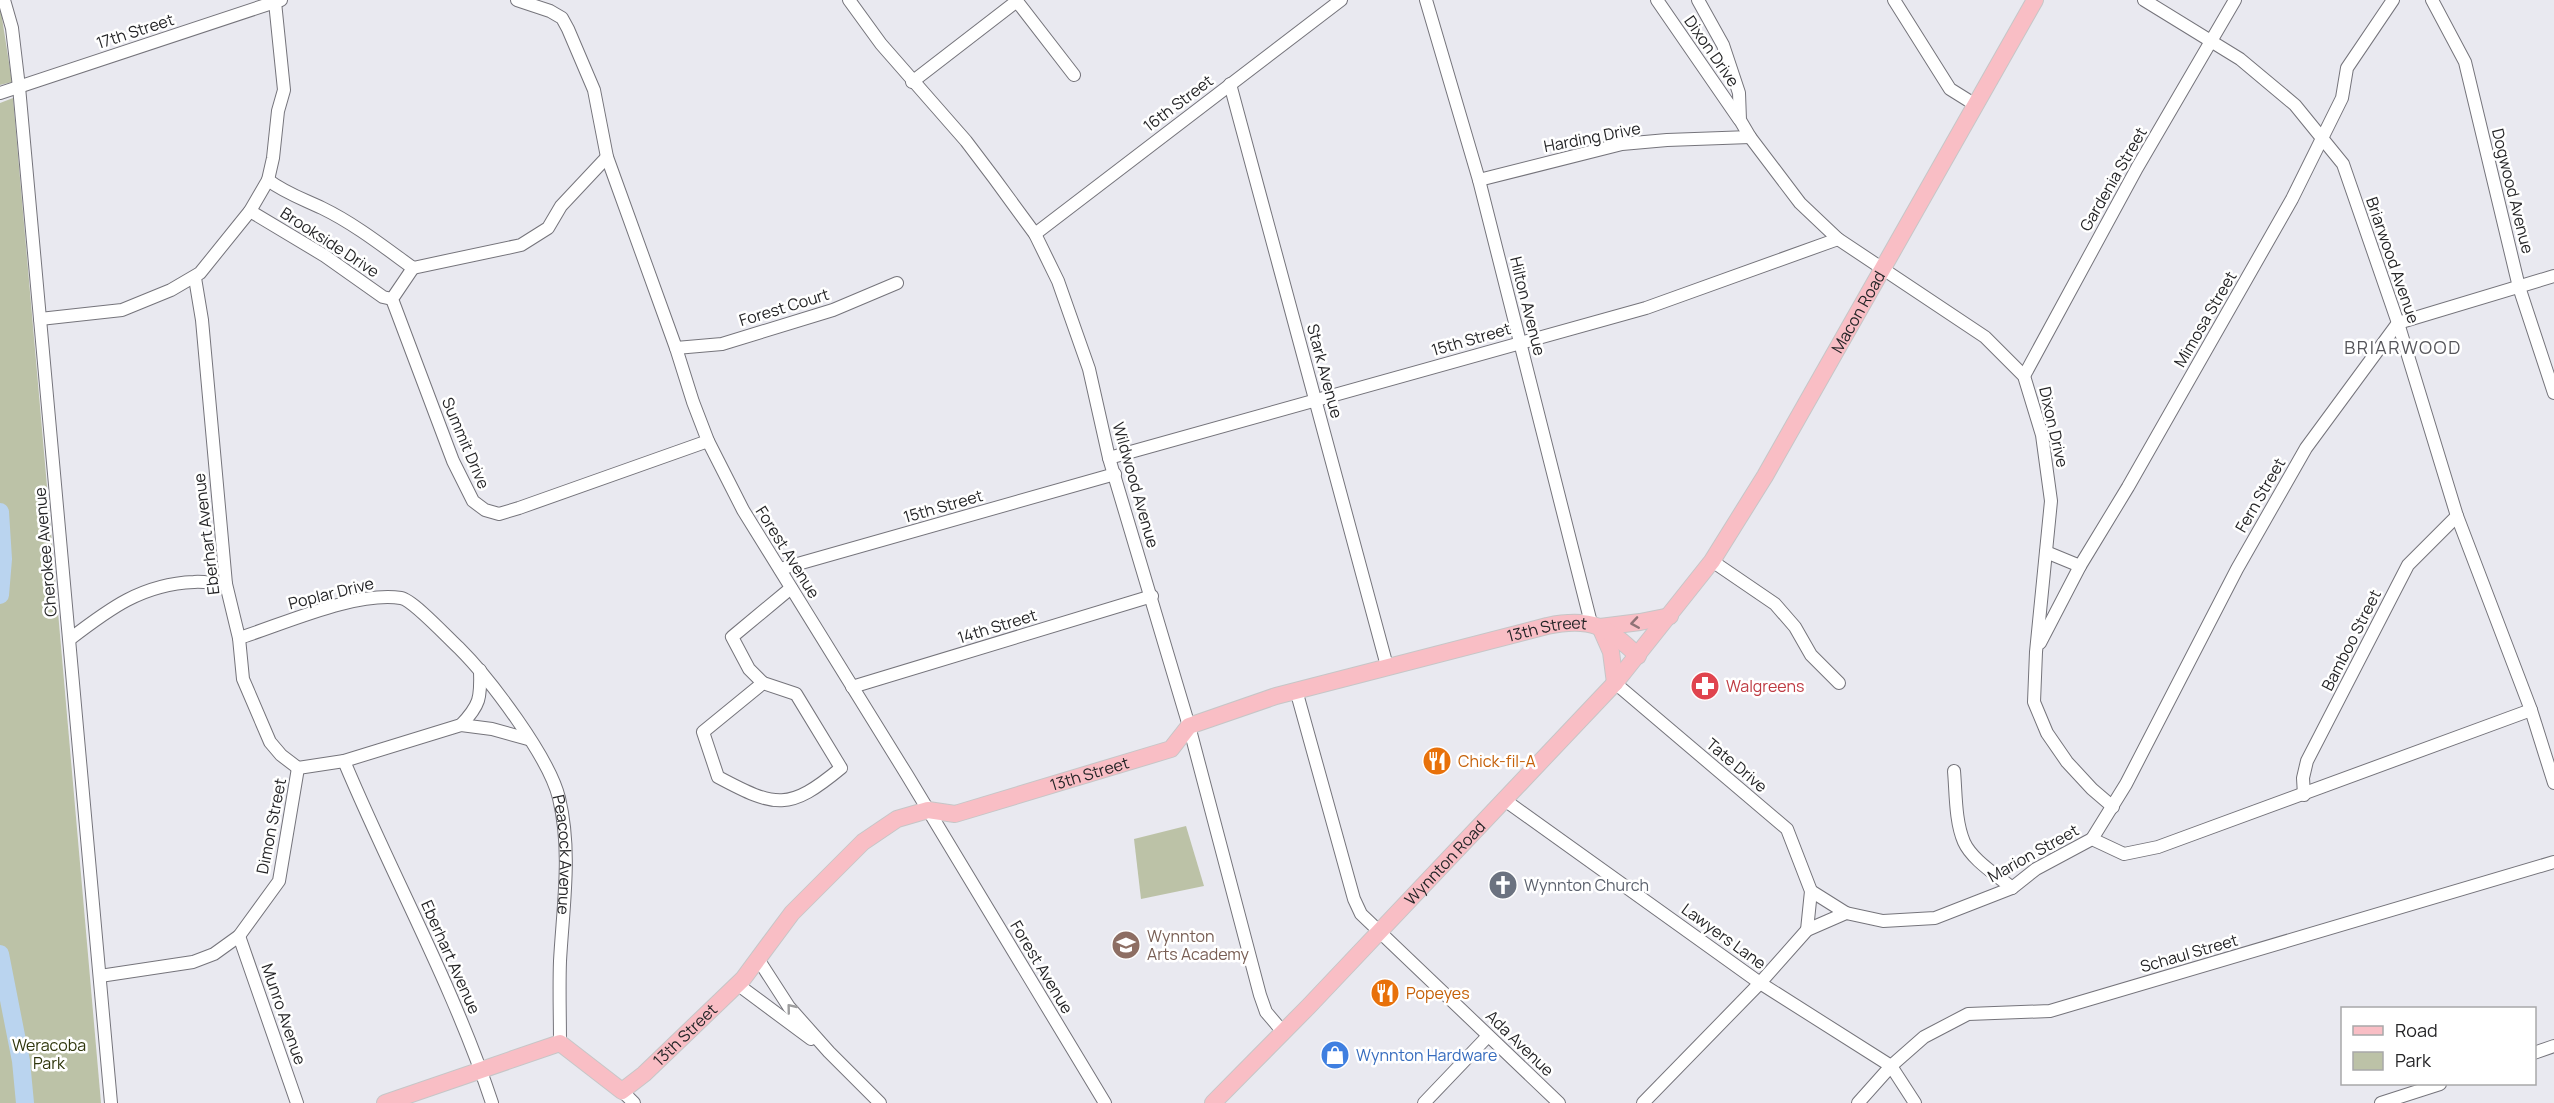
<svg xmlns="http://www.w3.org/2000/svg" width="2554" height="1103" font-family="Manrope,sans-serif">
<rect width="100%" height="100%" fill="#e9e9f0"/>
<g fill="#bcc2a7">
<polygon points="0,5 12,82 0,85"/>
<polygon points="13,98 101,1103 0,1103 0,103"/>
<polygon points="1186,826 1204,886 1141,899 1134,839"/>
</g>
<g fill="none" stroke-linecap="round" stroke-linejoin="round">
<g stroke="#bad4ef" stroke-width="18">
<polyline points="0,512 3,559 0,595"/>
<polyline points="0,954 21,1061 25,1103"/>
</g>
<g stroke="#75747b" stroke-width="14">
<g id="minor">
<polyline points="4,0 12,28 19,87 111,1103"/>
<polyline points="517,0 550,11 562,18 568,29 594,90 607,157 676,348 693,402 708,441 743,510 907,775 1105,1103"/>
<polyline points="849,0 881,44 966,141 994,178 1035,234 1058,281 1089,369 1109,458 1189,726 1260,995 1266,1012 1283,1032"/>
<polyline points="1016,0 1074,75"/>
<polyline points="1426,0 1479,180 1591,623"/>
<polyline points="1657,0 1739,119"/>
<polyline points="1698,0 1723,45 1739,93 1740,120 1750,137 1800,203 1838,239 1985,337 2024,376 2042,435 2051,501 2036,652 2034,702 2047,733 2067,762 2092,789 2113,807"/>
<polyline points="1894,0 1950,89 1974,104"/>
<polyline points="2144,0 2240,59 2295,105 2343,164 2398,323 2457,516 2531,710 2554,783"/>
<polyline points="2432,0 2465,62 2519,287 2554,393"/>
<polyline points="912,82 1017,1"/>
<polyline points="1230,84 1387,666"/>
<polyline points="0,93 281,0"/>
<path d="M 268,180 C 285,193 303,199 322,208 C 355,224 384,247 413,268 L 521,245 L 548,228 L 561,206 L 607,157"/>
<polyline points="1479,180 1622,144 1667,140 1750,137"/>
<polyline points="250,211 325,256 383,297 392,299"/>
<polyline points="1035,234 1341,0"/>
<polyline points="413,268 392,299 453,461 473,501 485,510 499,514 519,508 708,441"/>
<polyline points="195,278 202,320 226,584 239,638 243,679 270,742 281,755 298,768"/>
<polyline points="40,319 122,310 171,290 200,273 250,211 268,180 273,158 278,111 284,90 275,2"/>
<polyline points="676,348 722,344 833,310 897,283"/>
<polyline points="2024,376 2137,168 2235,0"/>
<polyline points="1109,458 1646,308 1838,239"/>
<polyline points="2046,552 2080,566"/>
<polyline points="1712,561 1775,604 1795,627 1811,655 1839,683"/>
<polyline points="780,569 1115,474"/>
<path id="s1" d="M 239,638 C 284,624 355,591 401,598 C 413,600 448,638 459,648 C 490,679 549,757 559,798 C 572,852 563,906 560,961 C 559,988 560,1015 560,1043"/>
<path d="M 70,639 C 109,609 142,584 194,582 C 204,581 215,584 226,584"/>
<polyline points="2040,643 2080,566 2128,487 2292,199 2342,98 2347,68 2393,0"/>
<path d="M 763,683 L 796,694 L 841,768 C 789,811 776,808 718,777 L 703,732 Z"/>
<polyline points="763,683 749,669 732,637 791,588"/>
<polyline points="1615,683 1787,829 1811,891 1807,930"/>
<polyline points="852,687 1152,596"/>
<polyline points="1296,690 1354,899 1361,914 1559,1103"/>
<path d="M 461,725 C 480,705 481,698 480,670"/>
<path d="M 344,761 C 392,876 453,985 492,1103"/>
<polyline points="298,768 344,761 461,725 492,729 528,739"/>
<path d="M 1954,771 C 1956,793 1955,821 1964,842 C 1972,860 1997,875 2012,888"/>
<polyline points="2304,795 2303,778 2307,761 2408,565 2457,516"/>
<polyline points="1506,801 1760,983 1891,1066 1915,1103"/>
<polyline points="2092,839 2126,784 2237,569 2306,448 2398,323 2554,276"/>
<polyline points="1811,891 1846,913"/>
<polyline points="239,936 297,1103"/>
<polyline points="758,959 789,1007 829,1052 880,1103"/>
<polyline points="100,976 193,962 214,954 239,936 279,881 298,768"/>
<polyline points="737,984 811,1039"/>
<polyline points="2534,1053 2554,1046"/>
<polyline points="622,1091 634,1103"/>
<polyline points="1424,1103 1488,1036"/>
<polyline points="1643,1103 1760,983 1807,930 1846,913 1883,921 1935,918 2012,888 2036,869 2092,839 2124,854 2158,847 2531,710"/>
<polyline points="1858,1103 1891,1066 1924,1037 1968,1014 2050,1011 2554,862"/>
<polyline points="2381,1103 2440,1084"/>
</g>
</g>
<g stroke="#c6c6c7" stroke-width="18">
<g id="major">
<polyline points="1615,683 1611,652 1600,627 1640,622 1670,616"/>
<path id="s2" d="M 385,1103 L 560,1043 L 622,1091 L 644,1074 L 743,979 L 792,913 L 863,842 L 897,819 L 928,810 L 955,814 L 1171,749 L 1189,726 L 1276,696 L 1547,626 C 1591,617 1607,626 1638,656"/>
<path id="s3" d="M 1213,1103 L 1309,1006 L 1615,683 L 1712,561 L 1765,476 L 2035,0"/>
</g>
</g>
<use href="#minor" stroke="#fff" stroke-width="12"/>
<use href="#major" stroke="#f9bec5" stroke-width="16"/>
</g>
<defs><path id="oneway-chevron" d="M-2-3.5L2.5 0L-2 3.5" fill="none" stroke-width="1.6" stroke-linecap="round" stroke-linejoin="round" transform="scale(1.5)"/></defs>
<use stroke="#8f7276" href="#oneway-chevron" transform="translate(1635 623) rotate(171)"/>
<use stroke="#9d9d9e" href="#oneway-chevron" transform="translate(791 1008) rotate(-129)"/>
<defs>
<g id="pharmacy-disc" transform="scale(1.5)"><circle r="9.5" fill="#e0444e" stroke="#fff"/><path d="M-2-6h4v4h4v4h-4v4h-4v-4h-4v-4h4Z" fill="#fff"/></g>
<g id="restaurant-disc" transform="scale(1.5)"><circle r="9.5" fill="#e8710a" stroke="#fff"/><path d="M-5-6h1v4h1v-4h1v4h1v-4h1v5L-1.5 .5V6h-2V.5L-5-1ZM5-6V6H3V1.5H1.5Q1.5-4 5-6Z" fill="#fff"/></g>
<g id="church-disc" transform="scale(1.5)"><circle r="9.5" fill="#6b7280" stroke="#fff"/><path d="M-1.2-6h2.4v3.5h3.3v2.4h-3.3V6h-2.4V-.1h-3.3v-2.4h3.3Z" fill="#fff"/></g>
<g id="school-disc" transform="scale(1.5)"><circle r="9.5" fill="#8d6e63" stroke="#fff"/><path d="M0-5L7-2L0 1L-7-2ZM-4 1L0 2.5L4 1V4Q0 6-4 4Z" fill="#fff"/></g>
<g id="shop-disc" transform="scale(1.5)"><circle r="9.5" fill="#3f7fe0" stroke="#fff"/><path d="M-5-2.5h2.3a2.7 3.5 0 0 1 5.4 0H5L5.5 6h-11ZM-1.5-2.5h3a1.5 2.3 0 0 0-3 0Z" fill="#fff"/></g>
</defs>
<g fill-rule="evenodd">
<use href="#pharmacy-disc" x="1705" y="686"/>
<use href="#restaurant-disc" x="1437" y="761"/>
<use href="#church-disc" x="1503" y="885"/>
<use href="#school-disc" x="1126" y="945"/>
<use href="#restaurant-disc" x="1385" y="993"/>
<use href="#shop-disc" x="1335" y="1055"/>
</g>
<g text-anchor="middle" dominant-baseline="central" stroke-width="5" stroke-linejoin="round" paint-order="stroke">
<g font-size="16" fill="#252527" stroke="#fff">
<text transform="translate(135 31) rotate(-18)">17th Street</text>
<text transform="translate(1712 51) rotate(55)">Dixon Drive</text>
<text transform="translate(1178 103) rotate(-37)">16th Street</text>
<text transform="translate(1592 137) rotate(-11)">Harding Drive</text>
<text transform="translate(2113 179) rotate(-60)">Gardenia Street</text>
<text transform="translate(2513 191) rotate(76)">Dogwood Avenue</text>
<text transform="translate(330 242) rotate(33)">Brookside Drive</text>
<text transform="translate(2393 260) rotate(71)">Briarwood Avenue</text>
<text transform="translate(1528 306) rotate(76)">Hilton Avenue</text>
<text transform="translate(784 307) rotate(-17)">Forest Court</text>
<text stroke="none"><textPath href="#s3" startOffset="1026">Macon Road</textPath></text>
<text transform="translate(2205 319) rotate(-60)">Mimosa Street</text>
<text transform="translate(1471 339) rotate(-16)">15th Street</text>
<text transform="translate(1325 371) rotate(75)">Stark Avenue</text>
<text transform="translate(2054 427) rotate(77)">Dixon Drive</text>
<text transform="translate(466 443) rotate(67)">Summit Drive</text>
<text transform="translate(1136 485) rotate(74)">Wildwood Avenue</text>
<text transform="translate(2260 495) rotate(-60)">Fern Street</text>
<text transform="translate(943 506) rotate(-16)">15th Street</text>
<text transform="translate(206 534) rotate(-97)">Eberhart Avenue</text>
<text transform="translate(45 552) rotate(-95)">Cherokee Avenue</text>
<text transform="translate(788 552) rotate(58)">Forest Avenue</text>
<text transform="translate(331 593) rotate(-14)">Poplar Drive</text>
<text transform="translate(997 626) rotate(-17)">14th Street</text>
<text stroke="none"><textPath href="#s2" startOffset="1338">13th Street</textPath></text>
<text transform="translate(2351 640) rotate(-63)">Bamboo Street</text>
<text transform="translate(1737 765) rotate(40)">Tate Drive</text>
<text stroke="none"><textPath href="#s2" startOffset="852">13th Street</textPath></text>
<text transform="translate(271 826) rotate(-79)">Dimon Street</text>
<text transform="translate(2033 853) rotate(-29)">Marion Street</text>
<text stroke="none"><textPath href="#s1" startOffset="484">Peacock Avenue</textPath></text>
<text stroke="none"><textPath href="#s3" startOffset="334">Wynnton Road</textPath></text>
<text transform="translate(1724 936) rotate(36)">Lawyers Lane</text>
<text transform="translate(2189 953) rotate(-16)">Schaul Street</text>
<text transform="translate(451 957) rotate(66)">Eberhart Avenue</text>
<text transform="translate(1042 967) rotate(59)">Forest Avenue</text>
<text transform="translate(284 1014) rotate(71)">Munro Avenue</text>
<text stroke="none"><textPath href="#s2" startOffset="348">13th Street</textPath></text>
<text transform="translate(1520 1043) rotate(44)">Ada Avenue</text>
</g>
<g font-size="16" fill="#be3a42" stroke="#fff" text-anchor="start">
<text x="1726" y="686">Walgreens</text>
</g>
<g font-size="16" fill="#c56008" stroke="#fff" text-anchor="start">
<text x="1458" y="761">Chick-fil-A</text>
<text x="1406" y="993">Popeyes</text>
</g>
<g font-size="16" fill="#5b616d" stroke="#fff" text-anchor="start">
<text x="1524" y="885">Wynnton Church</text>
</g>
<g font-size="16" fill="#785e54" stroke="#fff" text-anchor="start">
<text x="1147" y="936">Wynnton<tspan x="1147" dy="18">Arts Academy</tspan></text>
</g>
<g font-size="16" fill="#2f360c" stroke="#fff">
<text x="49" y="1045">Weracoba<tspan x="49" dy="18">Park</tspan></text>
</g>
<g font-size="16" fill="#366cbe" stroke="#fff" text-anchor="start">
<text x="1356" y="1055">Wynnton Hardware</text>
</g>
<g font-size="18" letter-spacing="1.5" fill="#56565b" stroke="#fff">
<text x="2403" y="347">BRIARWOOD</text>
</g>
</g>
<rect x="2341" y="1007" width="195" height="78" fill="#ffffff" stroke="#a8a8a9" stroke-width="1.5"/>
<rect x="2353" y="1026" width="30" height="9" fill="#f9bec5" stroke="#a8a8a9" stroke-width="1.5"/>
<text x="2395" y="1037" font-size="18" fill="#252527">Road</text>
<rect x="2353" y="1052" width="30" height="18" fill="#bcc2a7" stroke="#a8a8a9" stroke-width="1.5"/>
<text x="2395" y="1067" font-size="18" fill="#252527">Park</text>
</svg>
